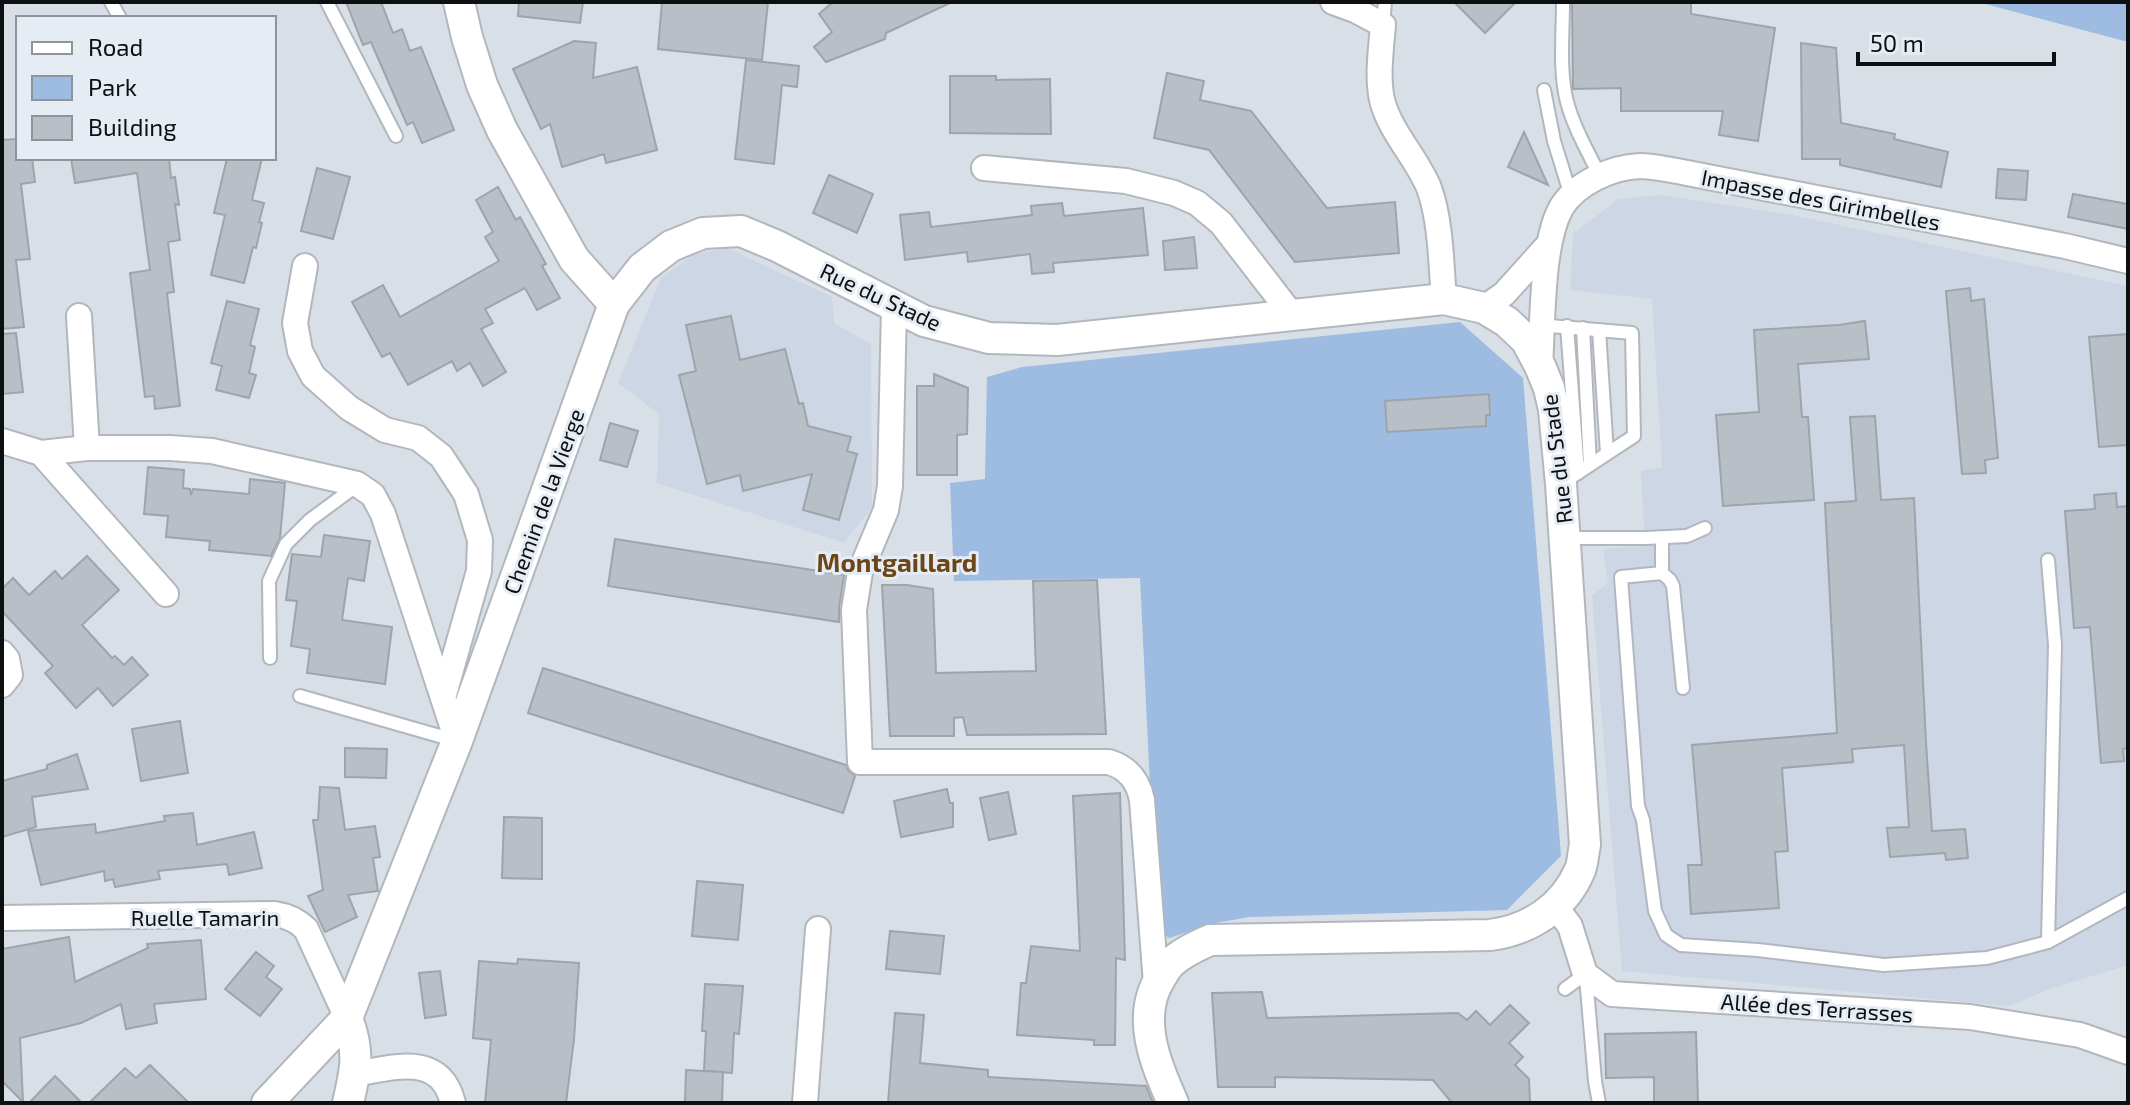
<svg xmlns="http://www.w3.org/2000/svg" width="2130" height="1105" font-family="'Exo 2',sans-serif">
<rect width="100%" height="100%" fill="#d9dfe6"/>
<g fill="#ccd6e4">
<polygon points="1660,195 1787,214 2128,286 2128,965 2050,989 2009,1006 1622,971 1592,595 1608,583 1603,549 1645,546 1641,471 1662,467 1652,299 1570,290 1573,234 1618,199"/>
<polygon points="727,248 832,297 834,323 871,344 872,507 844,543 657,483 659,414 618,383 661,278 693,255"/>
</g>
<g fill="#9ebbe2">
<polygon points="1978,2 2128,2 2128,42"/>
<polygon points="1460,322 1523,378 1561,856 1507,910 1250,917 1215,923 1169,938 1157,930 1140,578 954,581 950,483 985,479 987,377 1022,367"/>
</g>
<g fill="#b9bfc6" stroke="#9fa4ab" stroke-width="2">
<polygon points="346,2 381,2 393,33 402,29 410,51 421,47 454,130 422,143 413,122 407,125 371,42 363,45"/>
<polygon points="519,2 583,2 580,23 518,16"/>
<polygon points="662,2 768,2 762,60 658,49"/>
<polygon points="833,2 952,2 886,33 885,39 826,62 814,47 832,32 819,14"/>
<polygon points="1454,2 1516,2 1485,33"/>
<polygon points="1572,2 1691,2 1691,14 1775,28 1758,141 1719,135 1723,111 1621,111 1621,88 1573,89"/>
<polygon points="574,41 596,43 593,78 637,67 657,150 606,163 604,154 562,167 550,124 541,129 513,69"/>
<polygon points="1801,43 1836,48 1841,123 1895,134 1894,139 1948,152 1941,187 1840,165 1840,159 1802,159"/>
<polygon points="746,60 799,66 797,87 782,85 774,164 735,159"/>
<polygon points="1167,73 1204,81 1200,100 1251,111 1327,208 1395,202 1399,253 1295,262 1209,150 1154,138"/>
<polygon points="950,76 996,76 996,80 1050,79 1051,134 950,133"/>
<polygon points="1524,132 1548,185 1508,167"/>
<polygon points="16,139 18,158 32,158 35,182 21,184 30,259 16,260 24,327 2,329 2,140"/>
<polygon points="71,158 169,158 171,178 175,177 179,205 175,204 180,240 168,242 174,292 167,293 180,406 155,409 154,396 145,397 130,273 150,270 137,173 75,183"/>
<polygon points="227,158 262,158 252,200 264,203 259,222 262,223 256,248 253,247 244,283 211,275 225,215 214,213"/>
<polygon points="317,168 350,177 333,239 301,231"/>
<polygon points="1998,169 2028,171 2026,200 1996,198"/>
<polygon points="829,175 873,194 857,233 813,213"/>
<polygon points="498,187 516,220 520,217 546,264 542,266 560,298 537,310 525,288 485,309 493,323 481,329 506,372 483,386 470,363 457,371 452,361 408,385 390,353 382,357 352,302 383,285 400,317 499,261 485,237 493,232 476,200"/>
<polygon points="2073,194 2128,204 2128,229 2068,217"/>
<polygon points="1062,203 1064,216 1143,208 1148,255 1053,263 1054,272 1032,274 1030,254 968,262 967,252 905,260 900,215 929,212 931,227 1032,215 1031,206"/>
<polygon points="1194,237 1197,268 1165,270 1163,241"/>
<polygon points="1970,288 1971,301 1984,299 1998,458 1985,460 1986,473 1962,474 1946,291"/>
<polygon points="227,301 259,309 250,345 255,347 249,373 256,375 249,398 216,390 222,366 211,363"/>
<polygon points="731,316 740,360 785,349 799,404 803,403 808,426 851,437 847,451 857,454 839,520 803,510 812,474 743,491 740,475 707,484 679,375 696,371 686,325"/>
<polygon points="1865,321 1869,359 1798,364 1802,417 1808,417 1814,500 1723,506 1716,415 1759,412 1754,330 1839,325"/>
<polygon points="16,333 23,392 2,394 2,334"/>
<polygon points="2128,334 2128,445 2099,447 2089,337"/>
<polygon points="934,374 968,388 967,434 957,435 957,475 917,475 917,386 934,386"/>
<polygon points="1489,394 1490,415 1486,415 1486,426 1387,432 1385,401"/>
<polygon points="1875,416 1881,500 1914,498 1926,743 1932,831 1965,829 1968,858 1946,860 1945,853 1890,857 1887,828 1909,827 1904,745 1852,749 1853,762 1782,768 1788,851 1775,852 1779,908 1691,914 1688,865 1702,865 1692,745 1837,733 1825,503 1856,501 1850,417"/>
<polygon points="610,423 638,431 627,467 600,460"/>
<polygon points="148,467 184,470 183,488 190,489 191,495 193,489 249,494 250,479 285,483 280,538 271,556 209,550 210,541 166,537 168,516 144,514"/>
<polygon points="2116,493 2117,507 2128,506 2128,748 2123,749 2124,761 2101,763 2090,627 2074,628 2065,511 2095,509 2094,495"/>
<polygon points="324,535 370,541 364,581 348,578 342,620 392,627 385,684 307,673 310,649 291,646 297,601 286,600 292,554 321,557"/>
<polygon points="615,539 844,575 839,608 839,622 608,586"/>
<polygon points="87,556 119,590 82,625 112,658 115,656 124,665 132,657 148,675 113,706 98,688 76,708 45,673 53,666 2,611 2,589 13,578 29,595 55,571 62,579"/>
<polygon points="1097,580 1106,734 967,735 963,717 954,718 954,736 890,736 882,585 907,585 933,589 936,673 1036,671 1033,581"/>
<polygon points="543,668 846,765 848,770 855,776 843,813 528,713"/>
<polygon points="180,721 188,773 141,781 132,729"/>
<polygon points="345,748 387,749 386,778 345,777"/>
<polygon points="77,754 88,789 32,797 36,827 2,837 2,781 47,769 47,765"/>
<polygon points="320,787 339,788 345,830 375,826 380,857 373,858 378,891 348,895 357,917 325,932 308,896 323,890 313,820 318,820"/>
<polygon points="947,789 950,803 953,803 953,827 901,837 894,801"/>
<polygon points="1008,792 1016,834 989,840 980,798"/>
<polygon points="1120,793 1125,960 1116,958 1115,1045 1094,1045 1094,1040 1017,1035 1021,983 1026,983 1031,946 1080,951 1073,796"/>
<polygon points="193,813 197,845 254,832 262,868 229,875 227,864 158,871 160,879 115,887 113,879 105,881 104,871 41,885 28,831 95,824 96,833 165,821 164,816"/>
<polygon points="504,817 542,818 542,879 502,878"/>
<polygon points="697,881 743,885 738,940 692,936"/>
<polygon points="890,931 944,936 940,974 886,969"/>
<polygon points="69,937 75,982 148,948 147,944 201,940 206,999 154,1004 157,1023 126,1029 121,1004 81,1023 20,1038 23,1102 2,1081 2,949"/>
<polygon points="256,952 274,966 266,977 282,989 260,1016 225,989"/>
<polygon points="518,959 579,963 574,1039 566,1103 485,1103 491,1040 473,1038 479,961 517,964"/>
<polygon points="440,971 446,1015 425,1018 419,973"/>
<polygon points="705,984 743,986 739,1034 734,1033 732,1073 704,1071 706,1031 702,1031"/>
<polygon points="1262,992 1267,1018 1458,1013 1467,1020 1476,1011 1490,1025 1510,1005 1529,1023 1509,1043 1523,1057 1515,1065 1529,1079 1530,1103 1452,1103 1433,1080 1275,1077 1275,1087 1218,1087 1212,993"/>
<polygon points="895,1013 924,1015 920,1063 988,1070 988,1077 1146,1086 1153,1103 888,1103"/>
<polygon points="1696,1032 1698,1103 1654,1103 1654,1077 1606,1078 1605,1034"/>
<polygon points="150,1065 189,1103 89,1103 125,1068 136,1078"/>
<polygon points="686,1070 723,1072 722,1103 685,1103"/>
<polygon points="55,1076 82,1103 29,1103"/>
</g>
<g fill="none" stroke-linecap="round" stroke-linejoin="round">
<g stroke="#b2b7be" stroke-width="16">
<g id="service">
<polyline points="111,2 120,18"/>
<polyline points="327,2 396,136"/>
<path d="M 1563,2 C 1563,34 1559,71 1567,102 C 1574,128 1588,152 1600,176"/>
<polyline points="1383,25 1385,2"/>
<polyline points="1544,90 1554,141 1571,196"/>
<polyline points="1538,325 1632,333 1634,436 1564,482"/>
<polyline points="1567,326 1578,473"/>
<polyline points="1583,328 1590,465"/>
<polyline points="1599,330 1607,453"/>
<polyline points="1565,538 1645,538 1687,536 1705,528"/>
<polyline points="1662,538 1662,573 1621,577 1638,806 1643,820 1655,911 1666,935 1681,945 1758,950 1884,965 1987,958 2048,942 2128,898"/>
<polyline points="1662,573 1670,580 1673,586 1683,688"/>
<polyline points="270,658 269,581 286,544 310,520 356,486"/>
<polyline points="300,696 457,741"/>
<polyline points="2048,942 2055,645 2048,560"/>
<polyline points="1586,977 1595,1081 1599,1103"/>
<polyline points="1565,989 1585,974"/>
</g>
</g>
<g stroke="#b2b7be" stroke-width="28">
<g id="minor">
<path d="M 1333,2 L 1355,10 L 1383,25 C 1381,50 1377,76 1382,100 C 1390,132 1417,158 1429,188 C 1441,221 1441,264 1444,299"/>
<polyline points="984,168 1126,181 1174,193 1197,203 1221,223 1292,315"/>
<polyline points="305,266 295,323 300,351 313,376 349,408 385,430 418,438 441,456 466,494 480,540 479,571 443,698"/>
<path d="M 894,306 L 890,486 L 886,510 L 860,572 L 854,610 L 860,762 L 1109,762 C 1128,768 1138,780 1142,800 L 1156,984"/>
<polyline points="1484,308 1504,294 1549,244"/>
<polyline points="79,316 87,448"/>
<path d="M 1540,366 C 1543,322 1541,245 1561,208 C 1576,183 1612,167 1640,166 C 1654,166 1669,170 1682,172 L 2065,246 L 2128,261"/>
<polyline points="2,441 41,453 87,448 170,448 212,451 357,484 373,495 383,514 457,741"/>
<polyline points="41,453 166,594"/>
<polyline points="2,653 7,659 10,675 2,685"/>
<polyline points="1555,906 1570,926 1585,974 1612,994 1970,1017 2080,1035 2128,1052"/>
<path d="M 2,918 L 275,914 C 288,916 297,920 306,929 L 347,1018"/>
<path d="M 354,1074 C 393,1068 440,1051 453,1103"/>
<polyline points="805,1103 818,929"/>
</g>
</g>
<g stroke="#b2b7be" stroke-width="34">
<g id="tertiary">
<polyline points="459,2 467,37 482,85 502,130 574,259 614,304"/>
<path d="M 347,1018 C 360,1052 356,1069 348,1103"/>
<path d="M 267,1103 L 347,1018 L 457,741 L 614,304 L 642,268 L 671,246 L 703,233 L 741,231 L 777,246 L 924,321 L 989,338 L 1057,340 L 1444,299 L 1484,308 L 1507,322 L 1526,340 L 1540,366 L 1549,388 L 1554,410 L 1561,484 L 1585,845 C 1583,853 1583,863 1580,870 C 1564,908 1529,930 1490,935 L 1210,940 C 1197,946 1183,952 1172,962 C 1167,966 1164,972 1161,977 C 1135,1017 1156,1064 1173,1103"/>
</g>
</g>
<use href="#service" stroke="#fff" stroke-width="12"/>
<use href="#minor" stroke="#fff" stroke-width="24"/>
<use href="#tertiary" stroke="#fff" stroke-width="30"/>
</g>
<g text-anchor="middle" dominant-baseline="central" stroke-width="6" stroke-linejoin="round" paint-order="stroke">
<g font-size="22" fill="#0d0f11" stroke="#e6ecf4">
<text transform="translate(1821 199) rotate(11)">Impasse des Girimbelles</text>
<text transform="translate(881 296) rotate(25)">Rue du Stade</text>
<text transform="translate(1556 459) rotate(-97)">Rue du Stade</text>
<text transform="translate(543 501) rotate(-70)">Chemin de la Vierge</text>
<text x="205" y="917">Ruelle Tamarin</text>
<text transform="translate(1817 1007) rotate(4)">Allée des Terrasses</text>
</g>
<g font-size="26" font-weight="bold" fill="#6d4618" stroke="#e6ecf4">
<text x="897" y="561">Montgaillard</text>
</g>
</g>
<rect width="2130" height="1105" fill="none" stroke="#0d0f11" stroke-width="8"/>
<rect x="16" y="16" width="260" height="144" fill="#e6ecf4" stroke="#8f9499" stroke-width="2"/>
<rect x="32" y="42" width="40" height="12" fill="#ffffff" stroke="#8f9499" stroke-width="2"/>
<text x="88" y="56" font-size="24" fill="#0d0f11">Road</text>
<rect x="32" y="76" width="40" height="24" fill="#9ebbe2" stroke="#8f9499" stroke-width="2"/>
<text x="88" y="96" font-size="24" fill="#0d0f11">Park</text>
<rect x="32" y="116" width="40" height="24" fill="#b9bfc6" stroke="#8f9499" stroke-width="2"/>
<text x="88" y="136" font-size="24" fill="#0d0f11">Building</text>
<path d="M1858 52v12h196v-12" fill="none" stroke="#0d0f11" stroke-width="4"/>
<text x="1870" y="52" font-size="24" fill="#0d0f11" stroke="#e6ecf4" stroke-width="6" paint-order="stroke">50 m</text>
</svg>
